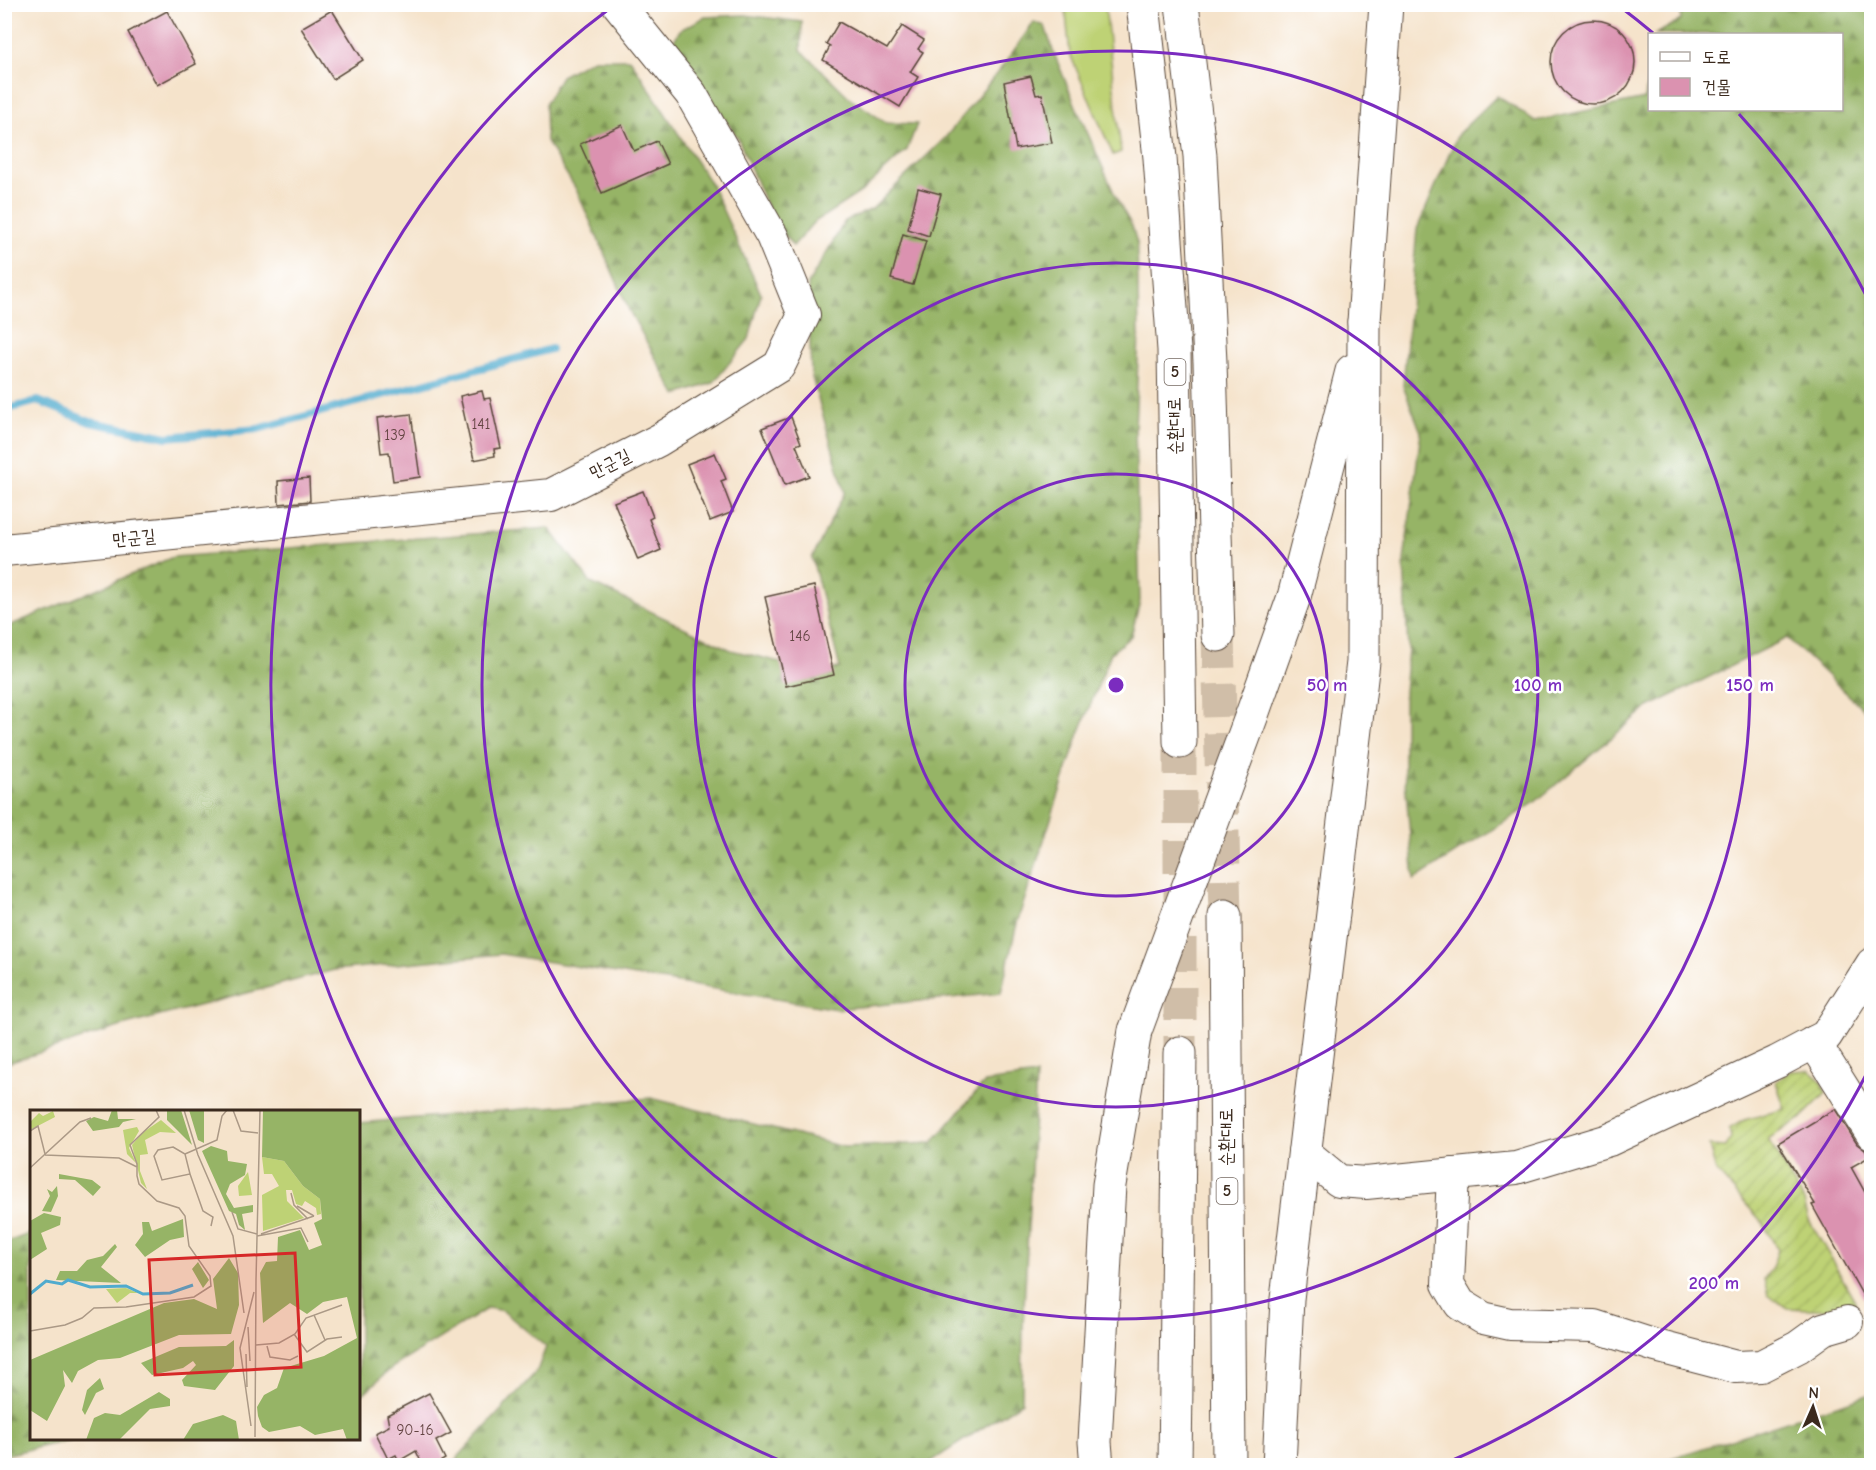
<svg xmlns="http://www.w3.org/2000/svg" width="1876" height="1470" font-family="'Comic Neue','Poor Story',sans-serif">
<defs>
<pattern id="forest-firs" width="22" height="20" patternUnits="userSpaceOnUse" patternTransform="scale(1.5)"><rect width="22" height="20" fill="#96b466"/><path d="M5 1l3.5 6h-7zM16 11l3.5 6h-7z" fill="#7c9353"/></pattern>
<pattern id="garden-furrows" width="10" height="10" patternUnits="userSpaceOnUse" patternTransform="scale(1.5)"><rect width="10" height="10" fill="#bed275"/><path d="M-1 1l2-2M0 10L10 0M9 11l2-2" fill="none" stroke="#a4b465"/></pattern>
</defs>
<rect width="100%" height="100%" fill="#fff"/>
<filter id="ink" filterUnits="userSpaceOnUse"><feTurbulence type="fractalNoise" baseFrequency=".0167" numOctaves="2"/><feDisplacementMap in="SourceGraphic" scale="12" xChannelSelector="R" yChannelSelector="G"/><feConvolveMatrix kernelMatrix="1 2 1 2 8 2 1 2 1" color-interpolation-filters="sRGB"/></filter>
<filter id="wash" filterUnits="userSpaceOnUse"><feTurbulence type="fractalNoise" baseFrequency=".008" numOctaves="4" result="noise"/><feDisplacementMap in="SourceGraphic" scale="24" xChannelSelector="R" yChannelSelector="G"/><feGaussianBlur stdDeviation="1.35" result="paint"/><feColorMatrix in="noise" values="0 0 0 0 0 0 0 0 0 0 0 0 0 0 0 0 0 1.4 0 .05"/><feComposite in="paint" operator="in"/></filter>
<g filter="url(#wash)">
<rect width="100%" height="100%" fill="#f5e3cb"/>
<polygon fill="#bed275" stroke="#7c7e4a" stroke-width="1.5" points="1065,5 1105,5 1121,152 1113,155 1070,54"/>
<g fill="url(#forest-firs)" stroke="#686f42" stroke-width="1.5">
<polygon points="1681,5 1871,5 1871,716 1787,638 1647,708 1534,803 1414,880 1404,769 1404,692 1408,649 1404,561 1421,432 1403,386 1417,229 1458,134 1497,96 1535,121 1645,99 1649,71 1650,110 1842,110 1842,34 1656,34 1681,20"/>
<polygon points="745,15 802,22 801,50 849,97 886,123 917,124 907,150 861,192 813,223 793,246 773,221 738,138 673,42 680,30 705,17"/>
<polygon points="1034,22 1045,26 1053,51 1077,109 1118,202 1132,226 1137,243 1139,334 1135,429 1140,601 1131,636 1111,653 1077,739 1017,923 1001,993 837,1009 501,954 334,970 122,1026 5,1064 4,628 173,557 549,528 591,583 731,650 817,671 840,668 812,558 845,492 811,374 808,284 845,221 872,209 945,138 1005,63"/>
<polygon points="593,59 630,59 711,184 761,294 749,339 713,383 676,395 630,312 576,189 546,141 545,104 561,76"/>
<polygon points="1036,1075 1023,1326 1022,1402 926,1465 451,1465 537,1371 546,1347 503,1311 488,1308 393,1367 363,1394 359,1395 359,1123 651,1098 844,1147 932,1143 985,1082"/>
<polygon points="31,1233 32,1438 74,1439 5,1455 5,1243"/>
<polygon points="1871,1394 1871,1465 1655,1465 1656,1463"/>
</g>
<polygon fill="url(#garden-furrows)" stroke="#7c7e4a" stroke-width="1.5" points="1809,1070 1821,1081 1826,1093 1800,1119 1768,1139 1804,1201 1808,1218 1855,1301 1854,1311 1787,1308 1768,1295 1764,1279 1772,1268 1778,1250 1762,1222 1716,1171 1709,1146 1726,1147 1731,1137 1729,1129 1744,1120 1785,1109 1776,1082 1790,1071"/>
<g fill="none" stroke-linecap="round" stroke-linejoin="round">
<polyline stroke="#50abce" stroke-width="8" points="4,410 38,401 90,422 167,437 258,429 551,349"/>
</g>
<g id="blocks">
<g fill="#db92b0">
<polygon points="332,10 363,60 333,79 301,28"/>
<polygon points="167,11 196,64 157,85 128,32"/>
<circle cx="1593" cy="62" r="42"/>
<polygon points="839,22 887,49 902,26 924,40 918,49 923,52 910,72 918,77 900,107 823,60 830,46 826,44"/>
<polygon points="1031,76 1036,95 1042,94 1052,143 1016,149 1004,82"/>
<polygon points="622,125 634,151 657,141 668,164 602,193 580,144"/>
<polygon points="918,188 941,194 929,236 908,229"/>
<polygon points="903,234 926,241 913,285 891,279"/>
<polygon points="482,391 484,399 490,398 501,448 494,449 495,456 474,460 460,396"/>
<polygon points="411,414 420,477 393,481 389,452 381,453 377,418"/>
<polygon points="791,417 801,443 796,445 809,476 785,485 762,428"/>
<polygon points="715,453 726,479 721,481 733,512 710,521 687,464"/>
<polygon points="309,478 310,501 279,504 278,481"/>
<polygon points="643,491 653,517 649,519 661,550 638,560 614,502"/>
<polygon points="814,586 834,675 786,686 765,597"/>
<polygon points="1835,1109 1857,1144 1865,1150 1869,1157 1851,1167 1872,1205 1872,1312 1812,1205 1815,1204 1778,1143"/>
<polygon points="429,1393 451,1433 436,1441 445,1459 433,1466 423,1466 416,1451 399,1461 396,1455 388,1459 375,1433 389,1426 387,1415"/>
</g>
</g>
</g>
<g filter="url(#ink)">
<use href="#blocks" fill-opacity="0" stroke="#574638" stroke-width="1.5"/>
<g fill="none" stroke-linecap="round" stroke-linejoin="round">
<g stroke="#d0bea8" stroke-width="33" stroke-dasharray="33 16" stroke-linecap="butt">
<polyline points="1218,635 1225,916"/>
<polyline points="1180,742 1180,1053"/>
</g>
<g stroke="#574638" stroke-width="34">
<g id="minor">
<polyline points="4,550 551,495 659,440 779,366 804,315 772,236 691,94 618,4"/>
<polyline points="1814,1042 1872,1134"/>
<polyline points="1304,1152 1339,1181 1366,1183 1516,1168 1609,1140 1777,1062 1826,1036 1872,964"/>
<polyline points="1453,1174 1448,1284 1460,1304 1483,1318 1510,1324 1594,1326 1656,1346 1736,1367 1761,1366 1798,1347 1823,1329 1847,1322"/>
</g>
</g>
<g stroke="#574638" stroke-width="35">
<polyline id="tertiary" points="1364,322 1386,4"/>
</g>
<g stroke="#574638" stroke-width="35">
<g id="trunk">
<polyline points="1143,4 1160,158 1174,350 1180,742"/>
<polyline points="1182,4 1200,156 1210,362 1218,635"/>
<polyline points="1294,597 1352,371"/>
<polyline points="1225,916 1229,1466"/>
<polyline points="1097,1466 1095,1442 1109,1185 1135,1031"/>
<polyline points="1175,1466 1180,1053"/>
<polyline points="1279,1466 1287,1299 1363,662 1364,322"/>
</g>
</g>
<use href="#minor" stroke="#fff" stroke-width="32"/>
<use href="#tertiary" stroke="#fff" stroke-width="33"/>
<use href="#trunk" stroke="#fff" stroke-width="33"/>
<g stroke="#574638" stroke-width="35" stroke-linecap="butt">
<polyline id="trunk-bridge" points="1135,1031 1253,712 1294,597"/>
</g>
<use href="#trunk-bridge" stroke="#fff" stroke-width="33"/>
</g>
</g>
<g fill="none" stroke="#7b2cbf" stroke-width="3">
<circle cx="1116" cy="685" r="211"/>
<circle cx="1116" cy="685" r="422"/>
<circle cx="1116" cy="685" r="634"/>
<path d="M1869 1069A845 845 0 0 1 1446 1463M786 1463A845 845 0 0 1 613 6M1619 6A845 845 0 0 1 1653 33M1739 114A845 845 0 0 1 1869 301"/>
</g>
<g text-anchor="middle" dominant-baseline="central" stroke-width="5" stroke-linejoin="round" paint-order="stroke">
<g font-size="15" fill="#634442">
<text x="481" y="424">141</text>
<text x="395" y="435">139</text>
<text x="800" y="636">146</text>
<text x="415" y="1430">90-16</text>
</g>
<g fill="#fff" stroke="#766a62" stroke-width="1.5">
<rect x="1164.5" y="359" width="21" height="26" rx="4.5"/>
<rect x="1216.5" y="1178" width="21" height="26" rx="4.5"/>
</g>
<g font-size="16" font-weight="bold" fill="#3b2a1e">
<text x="1175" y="372">5</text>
<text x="1227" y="1191">5</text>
</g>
<g font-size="18" fill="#3b2a1e" stroke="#fff">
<text transform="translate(1175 426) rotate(-91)">순환대로</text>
<text transform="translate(610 464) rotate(-27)">만군길</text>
<text transform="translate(134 538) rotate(-6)">만군길</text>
<text transform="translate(1226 1137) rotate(-90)">순환대로</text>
</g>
</g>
<g transform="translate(30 1110)">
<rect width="330" height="330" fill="#f5e3cb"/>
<path d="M 23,1 L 25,7 L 0,20 L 0,12 L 9,3 L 13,6 ZM 131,10 L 146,23 L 130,22 L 115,30 L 118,44 L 110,45 L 110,61 L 117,79 L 111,73 L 102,35 L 112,23 ZM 107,17 L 109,21 L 99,38 L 106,53 L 97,44 L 93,20 ZM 232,47 L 254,51 L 273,76 L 290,89 L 291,104 L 287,105 L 286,98 L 275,91 L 272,96 L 266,94 L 262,80 L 256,80 L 257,91 L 274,108 L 233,121 L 232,85 L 249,76 L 242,64 L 234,64 ZM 218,62 L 222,85 L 209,86 L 208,76 ZM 96,178 L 108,183 L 100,183 L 87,193 L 76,179 Z" fill="#bed275"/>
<path d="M 82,0 L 87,0 L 88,9 L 106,9 L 93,12 L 89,17 L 63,21 L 56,11 L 64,7 L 78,11 ZM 137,0 L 151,0 L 162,35 L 137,10 ZM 159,0 L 174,0 L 174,33 L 168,30 ZM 233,0 L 330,0 L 330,330 L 317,330 L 313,319 L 285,325 L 270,316 L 239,322 L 232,317 L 228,306 L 227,297 L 234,285 L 247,278 L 254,258 L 294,246 L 327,228 L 317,187 L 293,192 L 277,204 L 260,193 L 233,213 L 230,163 L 236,152 L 247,151 L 248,127 L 270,120 L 279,140 L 292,135 L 284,113 L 292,109 L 290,89 L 273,76 L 254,51 L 232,47 ZM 181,36 L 197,41 L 198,51 L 217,54 L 215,65 L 200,74 L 196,84 L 204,98 L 223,95 L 223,102 L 212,104 L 215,120 L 209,115 L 206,104 L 199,101 L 172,41 ZM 29,64 L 62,70 L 71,77 L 63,86 L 45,70 L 29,69 ZM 27,76 L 28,86 L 21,102 L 12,101 L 20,86 L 17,79 L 22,82 ZM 14,103 L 31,107 L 30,115 L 11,123 L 17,139 L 0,150 L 0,111 ZM 153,109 L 154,127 L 140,130 L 115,147 L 105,135 L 113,124 L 112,112 L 119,112 L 122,121 ZM 85,134 L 87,137 L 71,157 L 91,173 L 26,170 L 30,161 L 47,161 L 57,150 L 73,146 ZM 199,148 L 208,163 L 209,195 L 201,224 L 149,225 L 90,248 L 68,250 L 48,261 L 42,273 L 33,260 L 35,276 L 17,311 L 0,300 L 0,250 L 134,193 L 164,189 L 187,199 L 183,169 ZM 168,152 L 179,170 L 173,178 L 162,159 ZM 204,230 L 204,256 L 185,280 L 154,276 L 152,270 L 166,255 L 163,251 L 153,258 L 122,265 L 111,253 L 149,237 L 196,236 ZM 70,268 L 74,279 L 66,283 L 55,305 L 52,300 L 57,280 ZM 129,282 L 140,289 L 140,296 L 120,299 L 89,330 L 56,330 L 64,308 L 75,303 L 90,305 ZM 193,305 L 206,311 L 209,330 L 153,330 L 163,314 Z" fill="#96b466"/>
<path fill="none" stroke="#50abce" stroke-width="3" d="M 0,184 L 16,171 L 32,174 L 38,170 L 60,177 L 96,176 L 113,184 L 140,183 L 163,175"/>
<path fill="none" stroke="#ab9986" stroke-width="1.5" d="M 154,0 L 168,45 L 203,126 L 214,203M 203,0 L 211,21 L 228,23M 0,21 L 8,16 L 15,44M 143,37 L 155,44 L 160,64 L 132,70 L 124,46 L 128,40 ZM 155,44 L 187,30 L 192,6 L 197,0M 15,45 L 89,48 L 107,57M 0,58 L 50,12 L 61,8M 160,64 L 173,101 L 183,107 L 181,116M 261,83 L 264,95 L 278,109M 267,96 L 284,106M 202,102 L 208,119 L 227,124M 231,124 L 284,106M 227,126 L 271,118 L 278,132M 226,170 L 230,0M 284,205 L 295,230M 218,217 L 220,251M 0,221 L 35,215 L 52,208 L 64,198 L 96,197 L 164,187 L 181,176 L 180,166 L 159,136 L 155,106 L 149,98 L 127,91 L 109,74 L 107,66 L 107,54 L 100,35 L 129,7 L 126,0M 264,224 L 277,242 L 297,229 L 312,227M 226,235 L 249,233 L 265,224 L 276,208 L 312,195M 237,236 L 240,247 L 260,250 L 268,246M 216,244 L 217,277M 221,316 L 210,238 L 224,182M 225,327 L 226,170"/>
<path fill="#d62828" fill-opacity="0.15" stroke="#d62828" stroke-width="3" d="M 265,143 L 271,257 L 125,265 L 119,150 Z"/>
<rect width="330" height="330" fill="none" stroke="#3b2a1e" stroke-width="3"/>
</g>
<circle cx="1116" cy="685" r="9" fill="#7b2cbf" stroke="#fff" stroke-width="3"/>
<g font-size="18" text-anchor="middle" font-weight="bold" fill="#7b2cbf" stroke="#fff" stroke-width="5" stroke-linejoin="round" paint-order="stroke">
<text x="1327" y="691">50 m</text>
<text x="1538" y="691">100 m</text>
<text x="1750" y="691">150 m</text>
<text x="1714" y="1289">200 m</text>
</g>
<rect width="1876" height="1470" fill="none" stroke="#fff" stroke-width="24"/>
<rect x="1648" y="33" width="195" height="78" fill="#ffffff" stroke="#b1aaa5" stroke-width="1.5"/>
<rect x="1660" y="52" width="30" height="9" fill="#ffffff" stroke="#b1aaa5" stroke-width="1.5"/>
<text x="1702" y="63" font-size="18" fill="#3b2a1e">도로</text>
<rect x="1660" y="78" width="30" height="18" fill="#db92b0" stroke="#b1aaa5" stroke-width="1.5"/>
<text x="1702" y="93" font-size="18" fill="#3b2a1e">건물</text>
<g transform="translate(1813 1407) rotate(3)" stroke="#ffffff" stroke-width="4.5" paint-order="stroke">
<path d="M0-4.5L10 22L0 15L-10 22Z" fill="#3b2a1e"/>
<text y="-9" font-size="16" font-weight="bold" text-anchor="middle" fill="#3b2a1e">N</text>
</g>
</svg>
